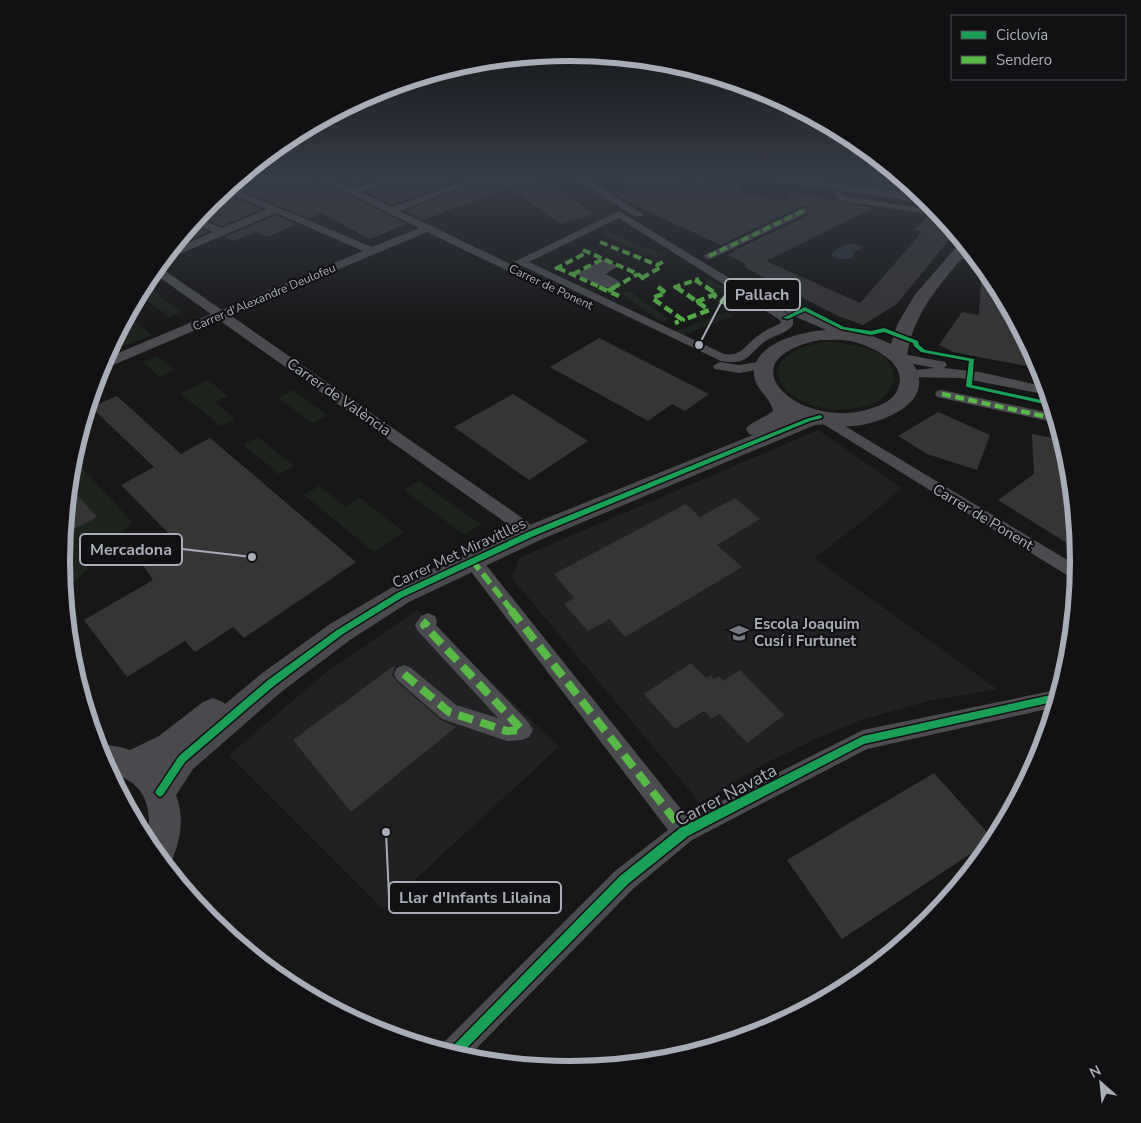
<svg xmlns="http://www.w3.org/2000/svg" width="1141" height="1123" font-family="'Nunito Sans',sans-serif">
<rect width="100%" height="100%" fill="#171717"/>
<g fill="#212123">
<polygon points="818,430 902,488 867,518 814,558 997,689 929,701 861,720 816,739 764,764 700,803 512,578 519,558"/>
<polygon points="417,610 559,747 383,909 229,755 324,674"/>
</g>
<g fill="#1d241e">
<polygon points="608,232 663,255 657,258 602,235"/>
<polygon points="712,280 756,308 749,310 705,282"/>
<polygon points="150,289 182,312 169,317 139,294"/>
<polygon points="630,291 635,295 669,319 661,322 622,294"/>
<polygon points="727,312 733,316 680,336 674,332"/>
<polygon points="135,322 152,335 124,346 115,339 121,327"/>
<path d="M 824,342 C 846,342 902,349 893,383 C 890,395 879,402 869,405 C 797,428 731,358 824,342 Z"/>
<polygon points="157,356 175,370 160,377 143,362"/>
<polygon points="208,380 228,396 215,402 235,419 221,426 180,393"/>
<polygon points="293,390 327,415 313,423 278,398"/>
<polygon points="258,437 294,466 279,474 243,445"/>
<polygon points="73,458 132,522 65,593 62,561"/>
<polygon points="419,481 480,524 465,535 404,490"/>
<polygon points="319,486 346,507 360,498 404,532 374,552 304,495"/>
</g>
<path fill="#2a3239" d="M 855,243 L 862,247 L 861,249 L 854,252 L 852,259 L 839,259 L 831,255 C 836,247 846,244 855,243 Z"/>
<g fill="#353536">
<polygon points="244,174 308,174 407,224 370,239 321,213 309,219 230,185"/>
<polygon points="327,174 390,174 353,187"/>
<polygon points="412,174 476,174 392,205 366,192"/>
<polygon points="498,174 539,174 538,176 595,214 560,224 509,187 426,219 420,219 405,211"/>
<polygon points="604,174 686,174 686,179 702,175 713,181 742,184 737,192 786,201 793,192 873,208 766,261 860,303 922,232 913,230 928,216 946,220 955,232 897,304 863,325 838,316 744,267 746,264 727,255 735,252 733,251 808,215 807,207 802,206 721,245 655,215 639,206 629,203 614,193 630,189"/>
<polygon points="871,174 897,174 904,180 889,189 868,186"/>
<polygon points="222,192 222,193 262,209 222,226 199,216 211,201"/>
<polygon points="276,215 296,224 267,237 256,232 233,241 224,237"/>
<polygon points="192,224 208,232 173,247"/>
<polygon points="981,279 995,281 1042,369 953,352 939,345 962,312 979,315"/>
<polygon points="599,338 709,394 685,411 672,404 648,421 550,367"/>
<polygon points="513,394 588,441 529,480 454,427"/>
<polygon points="117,396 181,454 210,438 356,562 244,638 233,627 195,652 185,641 127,677 84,620 153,580 142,564 178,543 121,485 154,467 91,407"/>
<polygon points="938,412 990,435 977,470 927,454 898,436"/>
<polygon points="1032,434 1063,440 1070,462 1078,550 998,500 1034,474"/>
<polygon points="69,486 97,517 64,534"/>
<polygon points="735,498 760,519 717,545 742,567 625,637 610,619 588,631 564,604 574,598 554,574 686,504 700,517"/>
<polygon points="691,663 706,678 711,675 714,679 719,676 723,681 740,670 784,715 747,743 720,714 711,719 704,711 675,729 644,694"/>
<polygon points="395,665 392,675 396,681 441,720 456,727 351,812 293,740"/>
<polygon points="934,773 993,839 842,939 787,860"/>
</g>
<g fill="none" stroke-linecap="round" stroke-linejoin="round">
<g fill="#4b4c50" fill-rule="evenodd">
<polygon points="310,174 323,174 353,189 396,174 410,174 361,192 392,207 482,174 496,174 400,211 533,275 535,277 533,279 525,279 427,232 230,315 528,522 530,526 528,530 522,532 516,530 219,320 106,368 100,369 104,359 211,314 152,272 158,266 222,310 363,251 276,213 170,258 164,259 171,250 213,232 193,223 198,218 222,228 267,209 223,191 229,187 372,247 419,228"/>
<polygon points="567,174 579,174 643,214 642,216 634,216"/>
<polygon points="838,191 844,196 938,211 943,216 841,201 838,200 833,194"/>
<polygon points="803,208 807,209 807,213 713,258 709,259 703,256"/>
<path d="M 619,211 L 788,314 L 793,319 L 793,325 C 788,332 777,335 769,339 C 748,351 752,366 721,361 L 514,262 ZM 619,218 L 780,320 L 781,323 C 773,327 765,330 759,335 C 745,344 743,357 724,354 L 529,262 Z"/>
<polygon points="956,252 974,255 980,262 952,257 951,255"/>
<path d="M 604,259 L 618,266 L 606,274 L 620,282 C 616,287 609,289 603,287 L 576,274 Z"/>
<polygon points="777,296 795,307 855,333 857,336 851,340 847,339 787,313 771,300"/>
<polygon points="898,353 945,362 947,365 944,368 979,372 1047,387 1049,395 961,378 904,377 902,374 904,371 935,368 893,360 891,357"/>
<polygon points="764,361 771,365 769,368 739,373 715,369 713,366 720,362 739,365"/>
<polygon points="942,390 1055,414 1058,423 937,397 935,394 937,391"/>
<polygon points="825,414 1079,567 1078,582 820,422 818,419 820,416"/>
<polygon points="472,553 478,555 688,818 863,730 1061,689 1056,707 867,749 692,840 633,889 466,1059 439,1051 441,1045 615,871 668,830 466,565 463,560 466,555"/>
<polygon points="428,613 435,616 437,621 436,625 529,723 533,730 529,737 522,740 507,741 442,719 397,680 394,674 397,668 404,665 411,668 456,705 498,718 417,630 415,625 421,616"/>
</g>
<g fill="#4a4a4e" fill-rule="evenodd">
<polygon points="744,174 778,174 924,196 933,204 751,178"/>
<path d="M 962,240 L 970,249 C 942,282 913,312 907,356 C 944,397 889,422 854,426 C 841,427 828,423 815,425 L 540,540 L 409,602 L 350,640 L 281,692 L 193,769 L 176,795 C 186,821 179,844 169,868 L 167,869 L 147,844 C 144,837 149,829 149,821 C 149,796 135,777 110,775 L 97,747 C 107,743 120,747 130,750 L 159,736 L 203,702 L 213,698 L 223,702 L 225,704 L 261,674 L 330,624 L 391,588 L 522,528 L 753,435 L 749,434 L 746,429 C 749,423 766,417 773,411 C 771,397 752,388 754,370 C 758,337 820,327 847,330 C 862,332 877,337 891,344 L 897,325 L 914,296 ZM 820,340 C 830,340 840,339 850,341 C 869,345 906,361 899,385 C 896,397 887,403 875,407 C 804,435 718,360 820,340 Z"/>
</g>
<g stroke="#58b947" stroke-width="4" stroke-dasharray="8 4" stroke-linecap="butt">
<polyline points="600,242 657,265 665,261"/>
<polyline points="583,250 638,274 646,281"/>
<polyline points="709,256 803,211"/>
<polyline points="558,268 602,288"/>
<polyline points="555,269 588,252"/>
<polyline points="573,274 603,259"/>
<polyline points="642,278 661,267 658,266"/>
<polyline points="695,280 708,288"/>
<polyline points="613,288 638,274"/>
<polyline points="677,288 675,287 699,279"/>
</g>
<g stroke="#58b947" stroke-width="4.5" stroke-dasharray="9 4.5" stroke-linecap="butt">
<polyline points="599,287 619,296"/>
<polyline points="658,287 666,293 652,298 683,320 675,323"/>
<polyline points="676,287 709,310 683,320"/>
<polyline points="706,287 717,294 713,295"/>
<polyline points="608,291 615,287"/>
<polyline points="696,302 713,295 734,309"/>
<polyline points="942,394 1057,419"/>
</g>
<polyline stroke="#58b947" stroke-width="5.5" stroke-dasharray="12 5.5" stroke-linecap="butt" points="472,560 512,611"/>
<g stroke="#58b947" stroke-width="8" stroke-dasharray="15 8" stroke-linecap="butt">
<polyline points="511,610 684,832"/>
<polyline points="404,674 449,712 507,731 522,730 424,625 428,621"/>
</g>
<g stroke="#111113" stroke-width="3">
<g id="cycleway">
<polygon points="805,307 844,327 871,331 884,328 918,341 919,345 925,350 974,359 972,385 1051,402 1053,406 967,387 966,386 969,361 921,352 914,346 913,343 884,332 871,335 841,329 805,311 788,319 783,318"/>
<polygon points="820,415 822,416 822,418 810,421 534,536 403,597 343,634 274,686 185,762 163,795 160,797 157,795 155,792 179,756 268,680 337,630 397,593 528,532 806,419"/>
<polygon points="1060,693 1057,701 864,744 688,836 628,884 458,1057 446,1053 620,876 680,828 863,736"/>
</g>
</g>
<use href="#cycleway" fill="#1a9f57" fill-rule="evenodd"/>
</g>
<linearGradient id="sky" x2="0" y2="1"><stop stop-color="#0d0d0d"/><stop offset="0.53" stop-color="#363c47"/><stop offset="1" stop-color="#363c47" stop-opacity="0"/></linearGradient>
<rect width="1141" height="331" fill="url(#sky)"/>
<defs>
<g id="school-bare" transform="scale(1.5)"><path d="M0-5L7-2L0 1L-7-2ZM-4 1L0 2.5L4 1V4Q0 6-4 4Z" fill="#757880" stroke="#111113" stroke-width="2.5" paint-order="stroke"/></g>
</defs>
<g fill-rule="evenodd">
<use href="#school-bare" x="739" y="633"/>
</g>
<g text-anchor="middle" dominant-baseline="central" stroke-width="4.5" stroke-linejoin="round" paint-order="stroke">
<g font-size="12" fill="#a8adb8" stroke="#111113">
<text transform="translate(551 287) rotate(25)">Carrer de Ponent</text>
<text transform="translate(264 297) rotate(-23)">Carrer d'Alexandre Deulofeu</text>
</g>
<g font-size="15" fill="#a8adb8" stroke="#111113">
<text transform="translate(339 397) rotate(35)">Carrer de València</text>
<text transform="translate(983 517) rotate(31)">Carrer de Ponent</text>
<text transform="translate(459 553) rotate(-25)">Carrer Met Miravitlles</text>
</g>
<g font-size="15" font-weight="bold" fill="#a8adb8" stroke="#111113" text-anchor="start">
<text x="754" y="624">Escola Joaquim<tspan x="754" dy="17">Cusí i Furtunet</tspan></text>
</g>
<g font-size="18" fill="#a8adb8" stroke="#111113">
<text transform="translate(726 795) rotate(-28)">Carrer Navata</text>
</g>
</g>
<path d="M0 0H1141V1123H0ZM70 561a500 500 0 1 1 1000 0a500 500 0 1 1-1000 0Z" fill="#111113" fill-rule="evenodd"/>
<path fill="none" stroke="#a8adb8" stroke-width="6" d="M70 561a500 500 0 1 1 1000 0a500 500 0 1 1-1000 0Z"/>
<path fill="none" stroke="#a8adb8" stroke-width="2" d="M699 345L725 295M252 557L182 549M386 832L389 897"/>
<g fill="#a8adb8" stroke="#111113" stroke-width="2">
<circle cx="699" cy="345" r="5"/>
<circle cx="252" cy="557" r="5"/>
<circle cx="386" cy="832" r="5"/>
</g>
<g fill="#111113" stroke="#a8adb8" stroke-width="2">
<rect x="725" y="279" width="75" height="31" rx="5"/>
<rect x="80" y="534" width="102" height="31" rx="5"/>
<rect x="389" y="882" width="172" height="31" rx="5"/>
</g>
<g font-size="16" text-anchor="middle" font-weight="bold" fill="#a8adb8">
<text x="762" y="300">Pallach</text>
<text x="131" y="555">Mercadona</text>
<text x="475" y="903">Llar d'Infants Lilaina</text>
</g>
<rect x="951" y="15" width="175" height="65" fill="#111113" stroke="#4d4f55"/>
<rect x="961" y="31" width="25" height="8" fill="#1a9f57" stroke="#4d4f55"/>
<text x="996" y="40" font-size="15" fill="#a8adb8">Ciclovía</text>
<rect x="961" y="56" width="25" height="8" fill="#58b947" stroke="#4d4f55"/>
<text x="996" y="65" font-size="15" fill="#a8adb8">Sendero</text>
<g transform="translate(1101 1083) rotate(333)" stroke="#111113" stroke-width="4" paint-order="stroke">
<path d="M0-4L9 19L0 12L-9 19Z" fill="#a8adb8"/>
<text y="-8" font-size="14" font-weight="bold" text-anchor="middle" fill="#a8adb8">N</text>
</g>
</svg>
